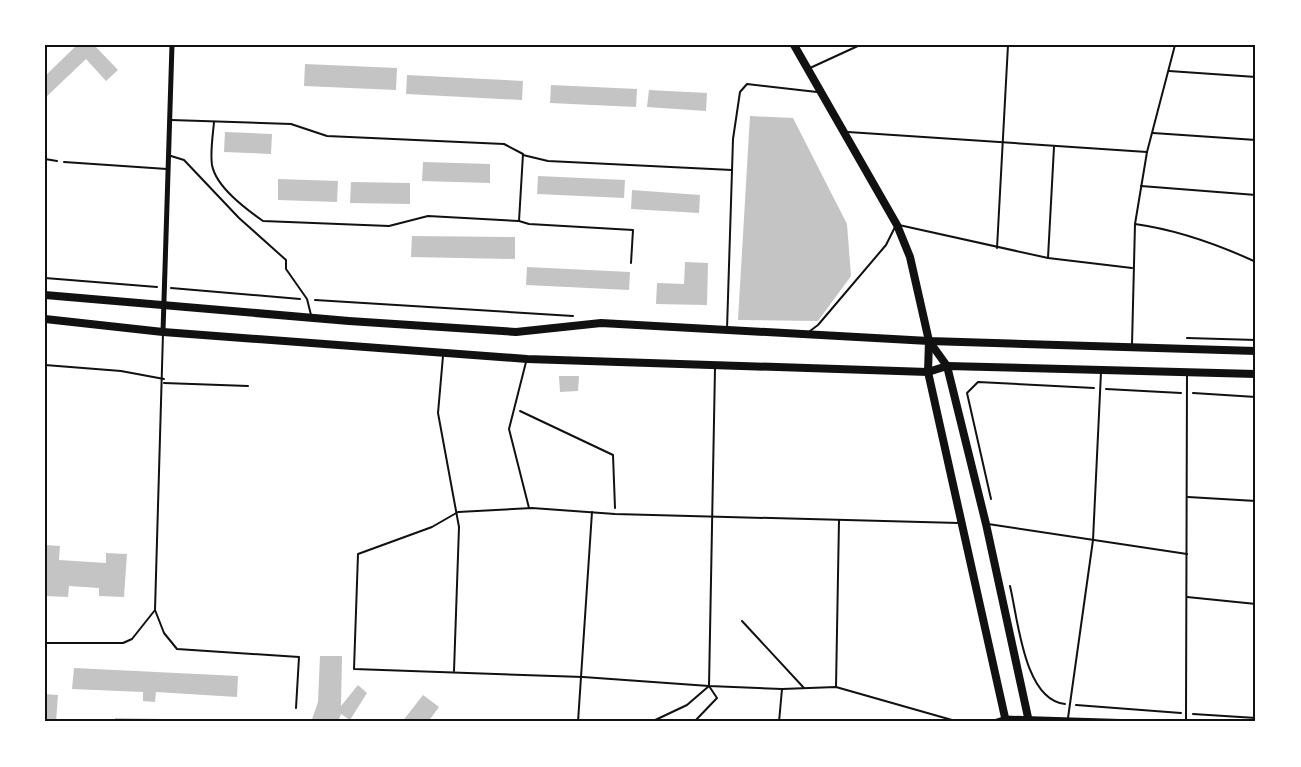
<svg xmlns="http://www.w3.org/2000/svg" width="1301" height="767" font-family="Roboto,sans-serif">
<rect width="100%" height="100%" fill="#fff"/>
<g fill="#c4c4c4">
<polygon points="77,45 94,45 118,70 106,81 86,59 45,98 45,76"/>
<polygon points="305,64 397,68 396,90 304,86"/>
<polygon points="407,75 523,81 522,100 406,94"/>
<polygon points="551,85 637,89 636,107 550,103"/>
<polygon points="649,90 707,93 706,111 647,107"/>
<polygon points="750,116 793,118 847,224 851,276 818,321 738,320"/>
<polygon points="225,132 272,134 271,154 224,152"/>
<polygon points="423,162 490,164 490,183 422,181"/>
<polygon points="538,176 625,180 624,198 537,194"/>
<polygon points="278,179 338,181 337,202 278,200"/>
<polygon points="351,182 410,183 410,204 350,203"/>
<polygon points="632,190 700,195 699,213 631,209"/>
<polygon points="412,236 515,237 515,259 411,257"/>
<polygon points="685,262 708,263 707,305 656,304 657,283 684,284"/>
<polygon points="527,267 630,272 629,290 526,285"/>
<polygon points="559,376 579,376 578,391 560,392"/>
<polygon points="45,545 60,546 59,560 106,563 106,553 127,554 124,597 99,596 99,588 69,586 68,597 45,596"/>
<polygon points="320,656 342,656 341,706 358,685 367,693 350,720 341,714 338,722 311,722 318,702"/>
<polygon points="74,668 238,676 237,697 156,692 155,702 143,701 143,692 72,689"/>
<polygon points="45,694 58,695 56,722 45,722"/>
<polygon points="423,695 439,707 428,722 402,722"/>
<polygon points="115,718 211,720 211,722 115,722"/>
</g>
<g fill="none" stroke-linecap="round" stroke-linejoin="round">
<g stroke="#111" stroke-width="2">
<polyline points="45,159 57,161"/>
<polyline points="45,278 157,287"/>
<polyline points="171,288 300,299"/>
<polyline points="315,300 573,316"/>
<polyline points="1187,338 1256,340"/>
<polyline points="1106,389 1181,393"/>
<polyline points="1193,393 1256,397"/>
<polyline points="520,411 613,455 615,508"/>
<polyline points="991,499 967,393 978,382 1094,388"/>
<path d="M 1010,586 C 1018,619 1024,700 1065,704"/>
<polyline points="1076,705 1181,713"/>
<polyline points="1193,714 1256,718"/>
</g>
<g stroke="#111" stroke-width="2">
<polyline points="1156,45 1174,46"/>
<polyline points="810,68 860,45"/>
<polyline points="1169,71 1256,77"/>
<polyline points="171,120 291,124 327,136 504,144 523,154 519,221 529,224 633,230 631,263"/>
<path d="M 214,122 C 213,135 210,151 212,165 C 216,187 246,209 263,221 L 389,226 L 428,216 L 519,221"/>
<polyline points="848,132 1147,152"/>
<polyline points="1153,133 1256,140"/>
<polyline points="523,155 548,161 732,170"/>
<polyline points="171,156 184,160 239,218 286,260 286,269 307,299 311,315"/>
<polyline points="64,162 167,169"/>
<polyline points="1141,186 1256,195"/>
<path d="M 1135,224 C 1178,230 1217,244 1256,262"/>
<polyline points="899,225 1048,258 1132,268"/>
<polyline points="997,248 1008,45"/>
<polyline points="1048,258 1054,147"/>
<polyline points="727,329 733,139 740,92 747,84 817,92"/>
<polyline points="810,331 818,325 886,245 895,227"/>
<polyline points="1132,345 1135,224 1147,152 1175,45"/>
<polyline points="443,356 438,413 459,527 454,671"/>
<polyline points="526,362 509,429 529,508"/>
<polyline points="45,365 121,371 164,379"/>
<polyline points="164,383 248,386"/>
<polyline points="1188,497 1256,501"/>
<polyline points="959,523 615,514 532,508 458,512 432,527 358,554 354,669 583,677 709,686 782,689 836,687 959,722"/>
<polyline points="988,524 1187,554"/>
<polyline points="1187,597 1256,604"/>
<polyline points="155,610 164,633 177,649 299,657 296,708"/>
<polyline points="742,621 804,688"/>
<polyline points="45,643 123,643 132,639 155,610 163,333"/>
<polyline points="709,686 715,368"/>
<polyline points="836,687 839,520"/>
<polyline points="1068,718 1093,540 1101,372"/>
<polyline points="578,722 592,512"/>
<polyline points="651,722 687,705 709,686"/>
<polyline points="694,722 717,698 709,686"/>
<polyline points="779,722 782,689"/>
<polyline points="989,722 1002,718"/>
<polyline points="1186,722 1187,374"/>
</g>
<g stroke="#111" stroke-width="5">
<polyline points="163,332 172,45"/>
<polyline points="1005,718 1136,722"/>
</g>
<polyline stroke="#111" stroke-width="8" points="794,45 897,225 910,257 929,341"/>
<g stroke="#111" stroke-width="8">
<polyline points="45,295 349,321 516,332 601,323 929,341 1256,351"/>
<polyline points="45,319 163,332 527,359 928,372 947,366 1256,374"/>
<polyline points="929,341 947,366 986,524 1029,722"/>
<polyline points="929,341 928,372 1006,722"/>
</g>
</g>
<rect width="1301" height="767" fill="none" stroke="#ffffff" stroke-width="93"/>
<rect x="46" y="46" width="1208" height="674" fill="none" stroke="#111" stroke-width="2"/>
</svg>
